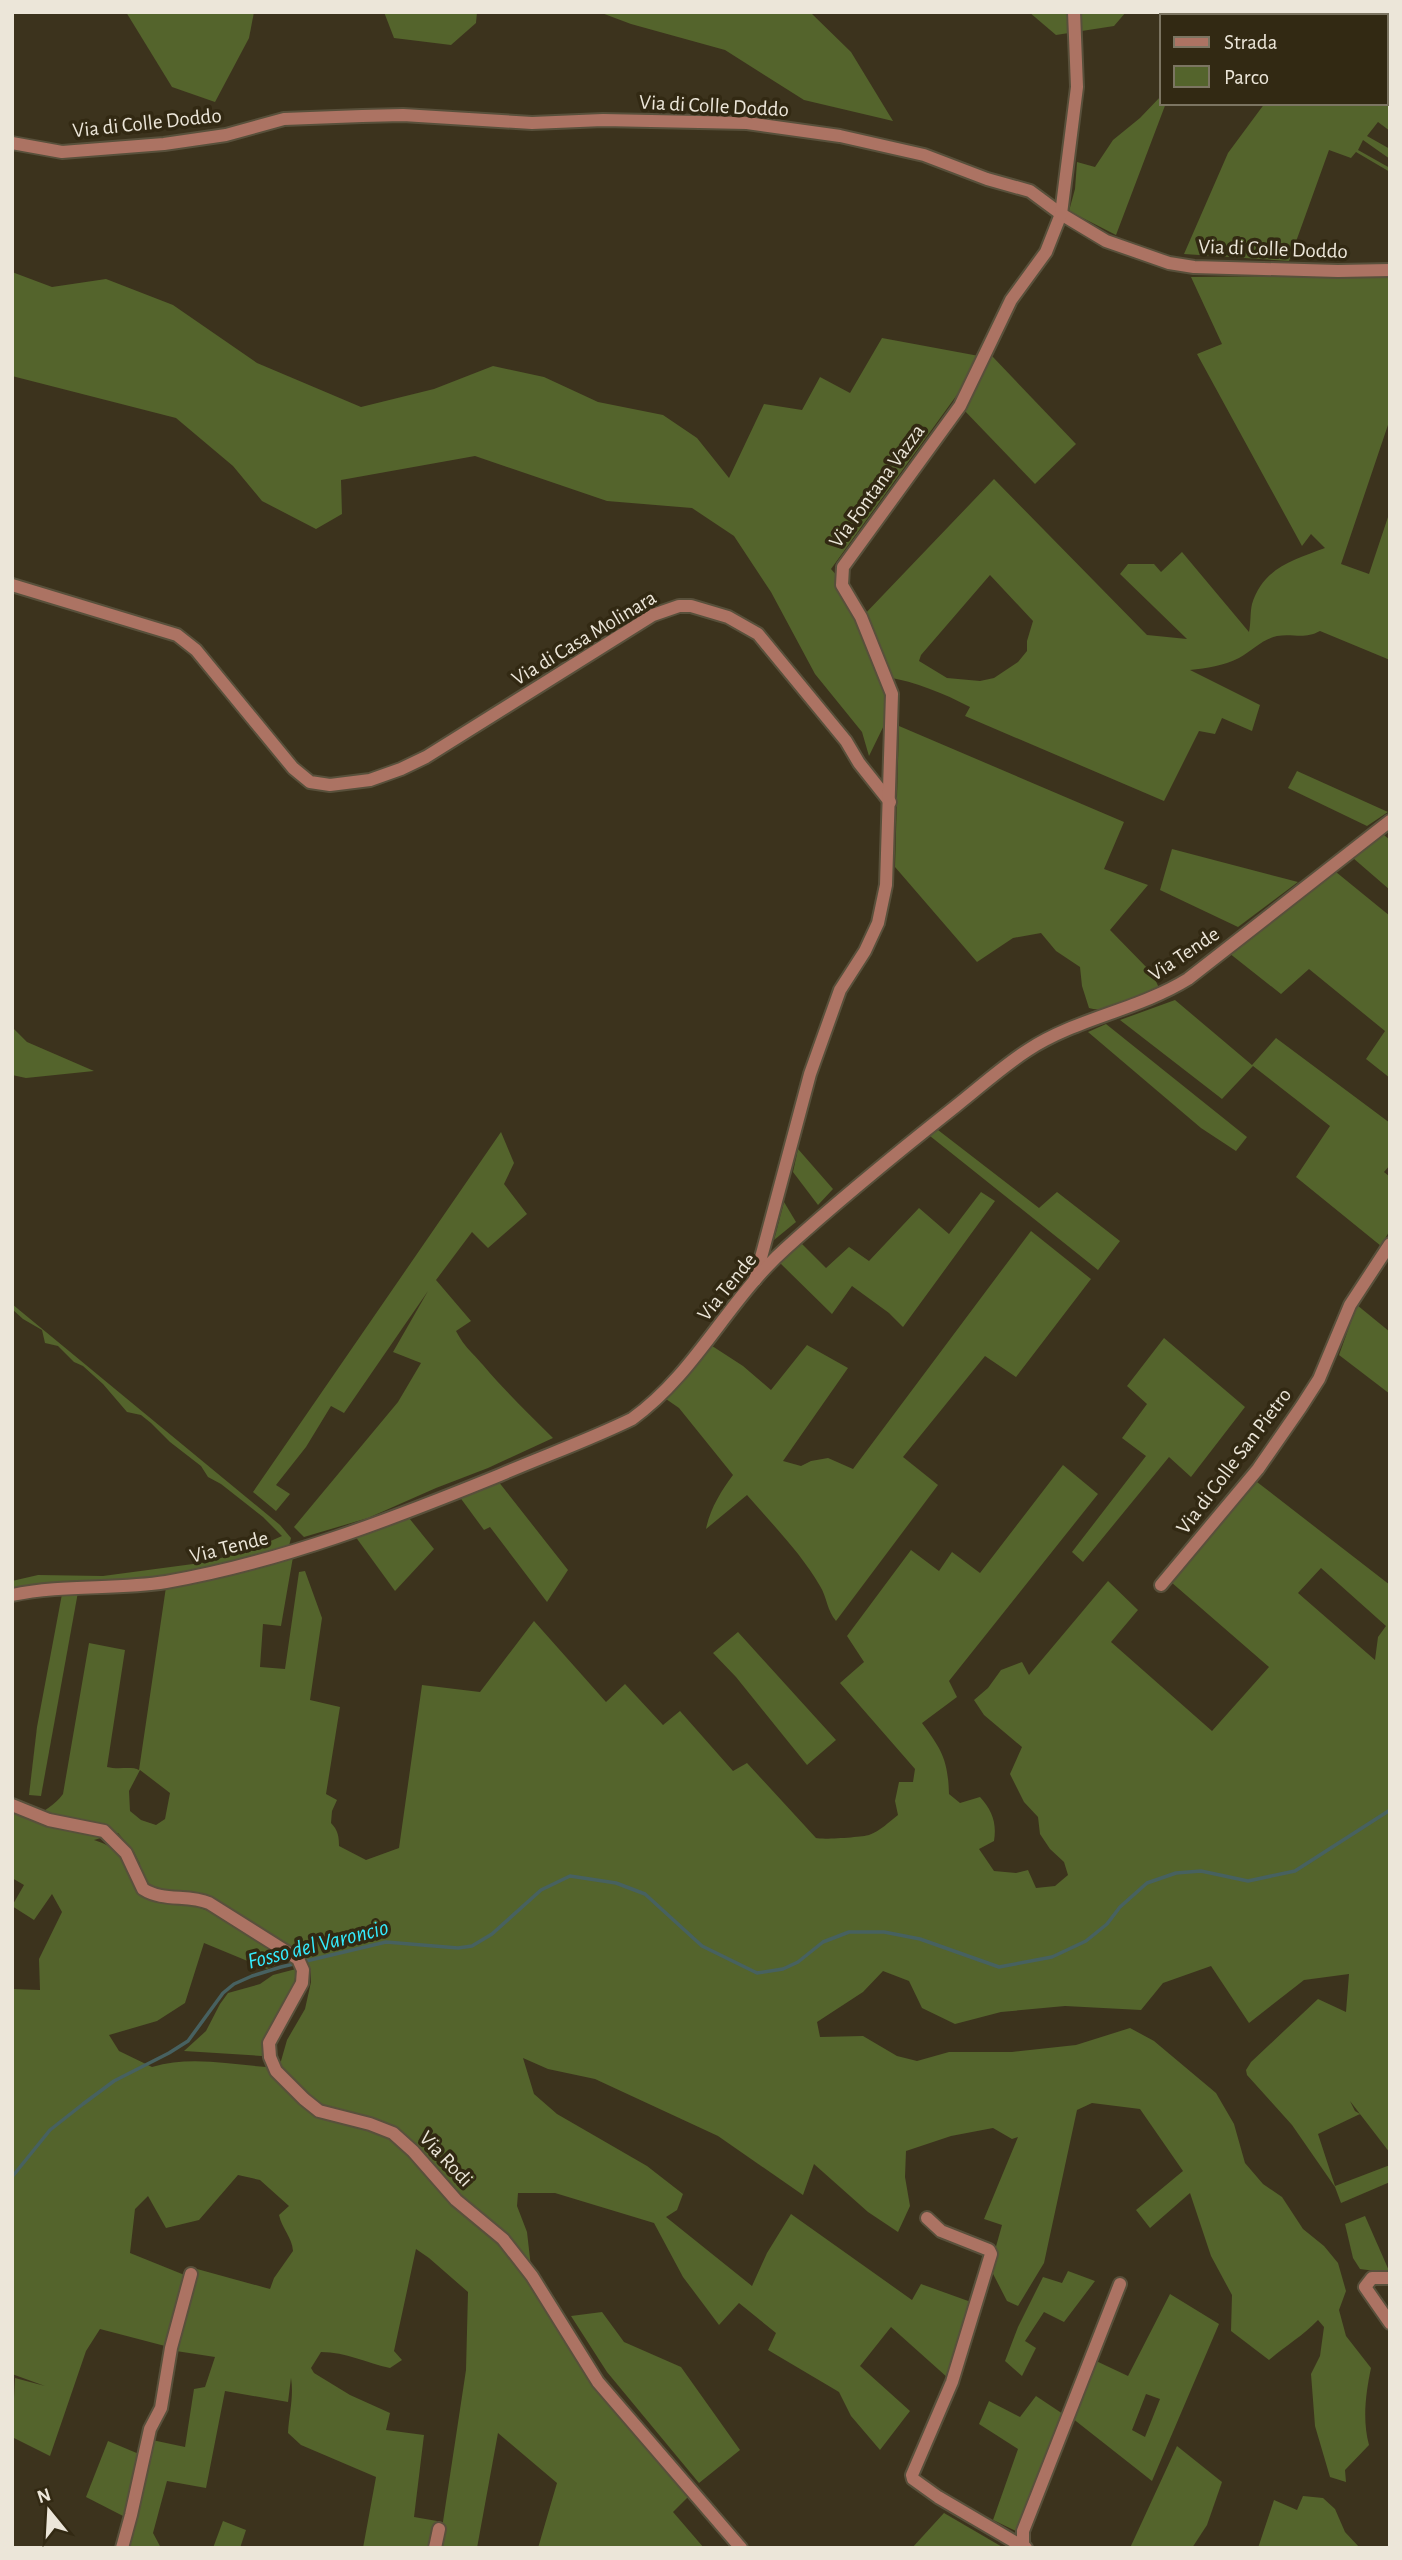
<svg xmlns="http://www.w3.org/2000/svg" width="1402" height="2560" font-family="'Alegreya Sans',sans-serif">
<rect width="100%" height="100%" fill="#3c331d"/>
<g fill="#54642c" fill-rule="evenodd">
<polygon points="126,12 254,12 249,38 215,102 172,87"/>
<polygon points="384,12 477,12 476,23 451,45 394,38"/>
<polygon points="599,12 810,12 851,52 893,121 804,100 725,50 631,24"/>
<polygon points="1029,12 1126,12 1114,26 1056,35"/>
<polygon points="1222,12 1390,12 1390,131 1378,122 1367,136 1390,149 1390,159 1363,140 1358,150 1390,168 1390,172 1356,152 1351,158 1329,150 1289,261 1184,254 1228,153 1265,103 1386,103 1386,16 1219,16"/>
<polygon points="1162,95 1162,103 1166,103 1116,235 1069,211 1075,189 1077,162 1095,167 1113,140 1140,118"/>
<path d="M 12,272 L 52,287 L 106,279 L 173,305 L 257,363 L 361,407 L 434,389 L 493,366 L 544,377 L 598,402 L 663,415 L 697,438 L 729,478 L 764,404 L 802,410 L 820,377 L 850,393 L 882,338 L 979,356 L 959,392 L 831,569 L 839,578 L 862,617 L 994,479 L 1147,635 L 1187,639 L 1120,574 L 1128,564 L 1154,564 L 1161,572 L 1182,552 L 1249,632 C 1251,623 1250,612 1252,604 C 1263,568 1293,560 1325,548 L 1311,534 L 1302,546 L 1197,354 L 1222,344 L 1191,277 L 1390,275 L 1390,419 L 1341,564 L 1369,574 L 1390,511 L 1390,660 L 1320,631 C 1303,640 1294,633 1277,636 C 1261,640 1252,651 1239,658 C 1223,666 1207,668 1190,670 L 1260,705 L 1252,731 L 1222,718 L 1215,734 L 1199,731 L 1164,801 L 965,716 L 970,707 C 943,693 916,682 887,677 L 890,713 L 869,756 L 862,732 L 815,674 L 771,592 L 734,536 L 692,508 L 607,501 L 475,456 L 341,480 L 342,514 L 316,529 L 262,501 L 233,466 L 176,418 L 12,376 ZM 990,575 L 1033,621 L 1027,641 L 1027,651 L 1018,662 L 994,678 L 980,681 L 947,678 L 919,661 L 921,655 Z"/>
<polygon points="992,356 1076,444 1035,484 962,408"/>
<path d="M 899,726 L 1124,822 L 1104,869 L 1148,885 L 1110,930 L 1152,973 L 1160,990 C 1143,997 1107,1014 1089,1008 L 1082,986 L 1080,967 L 1056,951 L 1041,933 L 1013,938 L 977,962 L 895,867 Z"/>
<polygon points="1297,771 1388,812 1367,826 1288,788"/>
<polygon points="1384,835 1390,840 1390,890 1353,858"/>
<polygon points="1172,849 1298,882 1238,927 1160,890"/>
<polygon points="1336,872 1390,916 1390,1078 1366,1059 1385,1031 1309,969 1281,994 1229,953"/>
<polygon points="1175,1000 1252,1065 1276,1038 1390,1123 1390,1165 1384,1172 1390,1177 1390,1230 1381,1246 1296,1177 1330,1126 1253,1066 1222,1099 1120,1020"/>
<polygon points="1106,1024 1247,1137 1236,1151 1201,1128 1088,1032"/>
<polygon points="12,1027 27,1042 94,1071 26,1078 12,1075"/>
<polygon points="938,1130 1039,1208 1057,1192 1120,1241 1098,1270 930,1136"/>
<path d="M 501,1132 L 514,1163 L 504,1184 L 527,1214 L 488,1248 L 472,1232 L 436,1280 L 471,1321 L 456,1331 C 465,1348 472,1352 483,1365 C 505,1391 529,1414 553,1438 L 488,1468 L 436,1488 L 368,1518 L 304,1537 L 294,1527 L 398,1402 L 421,1363 L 393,1352 L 428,1291 L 344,1413 L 331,1406 L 306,1447 L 276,1485 L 290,1494 L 276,1511 L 253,1492 Z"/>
<polygon points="798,1149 833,1189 818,1205 793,1172"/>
<polygon points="981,1192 995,1201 903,1327 889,1313 852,1286 832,1314 780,1263 800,1242 826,1268 849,1247 869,1261 919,1208 949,1234"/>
<polygon points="784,1202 796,1222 774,1240"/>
<path d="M 1031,1231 L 1091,1279 L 1016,1377 L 985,1356 L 903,1457 L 938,1485 L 836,1621 C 827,1611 827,1597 820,1586 C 801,1553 772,1524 747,1495 L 706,1529 C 710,1509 721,1491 733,1475 L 679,1408 L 666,1399 L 706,1342 L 743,1366 L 771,1390 L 807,1345 L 848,1368 L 783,1461 L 801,1466 L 811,1461 L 828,1458 L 853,1469 Z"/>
<path d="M 12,1304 L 280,1525 L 291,1538 L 289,1546 C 199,1577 107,1582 12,1591 L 12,1581 L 38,1575 L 103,1576 L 208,1562 L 257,1547 L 282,1536 L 263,1517 L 221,1484 L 208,1477 L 201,1466 L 170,1442 L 151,1423 L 141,1415 L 127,1412 L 103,1384 L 83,1366 L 74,1362 L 58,1346 L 45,1343 L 42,1330 L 23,1319 L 12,1309 Z"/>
<polygon points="1357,1305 1390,1332 1390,1394 1339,1355"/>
<polygon points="1164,1338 1245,1407 1191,1477 1169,1457 1083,1562 1072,1552 1146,1456 1122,1438 1147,1404 1127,1386"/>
<path d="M 1063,1465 L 1098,1494 L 949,1681 L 957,1697 L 922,1723 C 942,1750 948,1760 949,1794 L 960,1803 L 980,1797 C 992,1810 997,1823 994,1841 L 979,1849 L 994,1871 L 1016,1873 L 1028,1870 L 1036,1888 L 1055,1886 L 1068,1875 L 1064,1862 L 1050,1849 L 1040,1834 L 1038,1817 L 1024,1802 L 1010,1774 L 1022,1747 L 984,1715 L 974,1700 L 988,1688 L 1001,1670 L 1022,1662 L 1029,1675 L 1108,1581 L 1138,1610 L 1111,1642 L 1212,1731 L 1269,1667 L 1171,1582 L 1257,1482 L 1390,1585 L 1390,2153 L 1350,2101 L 1355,2111 L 1360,2114 L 1318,2134 L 1335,2186 L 1390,2165 L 1390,2182 L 1341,2203 L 1335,2187 L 1292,2125 L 1247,2075 L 1246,2070 L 1251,2062 L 1318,1999 L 1346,2012 L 1349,1974 L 1304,1980 L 1249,2023 L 1211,1966 L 1163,1983 L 1141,2010 L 1065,2006 L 1001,2012 L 955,2024 L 922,2008 L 909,1981 L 883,1971 L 863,1992 L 817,2022 L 820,2037 L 863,2036 L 897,2056 L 917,2061 L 949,2052 L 1012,2052 L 1076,2045 L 1130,2028 L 1154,2041 L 1216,2093 L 1234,2124 L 1245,2163 L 1263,2184 L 1282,2197 L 1303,2229 L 1324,2246 L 1338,2263 L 1346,2291 L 1339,2310 L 1346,2336 L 1371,2368 C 1366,2392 1362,2420 1369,2445 L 1345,2470 L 1346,2482 L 1330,2477 L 1315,2426 L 1311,2374 L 1320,2356 L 1324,2327 L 1318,2320 C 1303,2336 1285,2346 1269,2360 L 1231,2331 L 1232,2295 L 1211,2256 L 1190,2193 L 1150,2228 L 1136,2210 L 1183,2171 L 1140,2109 L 1092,2103 L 1077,2110 L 1044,2263 L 1018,2306 L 1007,2301 L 990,2268 L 1002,2225 L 984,2219 L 1018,2137 L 1012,2139 L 993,2128 L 951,2136 L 906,2151 L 905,2177 L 910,2206 L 898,2232 L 868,2212 L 814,2164 L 803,2195 L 718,2136 L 595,2079 L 548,2069 L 523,2058 L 534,2094 L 557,2114 L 647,2166 L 683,2194 L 677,2210 L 666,2217 L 752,2286 L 767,2253 L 791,2214 L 912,2300 L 921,2284 L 971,2302 L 948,2378 L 891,2327 L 860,2366 L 910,2411 L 880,2450 L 851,2416 L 839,2392 L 768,2350 L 776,2333 L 739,2303 L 719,2325 L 683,2277 L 654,2223 L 555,2193 L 518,2193 L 517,2206 L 527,2232 L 532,2276 L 581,2355 L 693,2492 L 673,2512 L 704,2548 L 538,2548 L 557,2483 L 498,2433 L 477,2548 L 439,2548 L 466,2370 L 468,2292 L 429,2258 L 416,2249 L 394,2351 L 402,2360 L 390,2368 C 367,2363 346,2352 321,2352 L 311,2368 L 314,2373 L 350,2395 L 390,2413 L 386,2430 L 424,2435 L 414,2517 L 437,2521 L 432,2548 L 363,2548 L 376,2477 L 301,2445 L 288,2433 C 289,2414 294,2397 291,2378 L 288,2402 L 225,2391 L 206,2488 L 167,2481 L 153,2533 L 161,2548 L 129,2548 L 152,2440 L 185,2447 L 194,2389 L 205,2387 L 215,2357 L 176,2351 L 197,2269 L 270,2289 L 274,2278 L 293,2251 C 292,2237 282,2229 279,2215 L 289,2206 L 260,2180 L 238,2175 L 199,2220 L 166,2228 L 148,2196 L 135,2209 L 130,2253 L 187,2276 L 165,2346 L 100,2329 L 86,2351 L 50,2456 L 12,2437 L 15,2378 L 45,2386 L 12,2374 L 12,1989 L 40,1990 L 39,1959 L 62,1912 L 52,1894 L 34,1920 L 12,1906 L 24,1885 L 12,1878 L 12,1811 L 32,1819 C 43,1811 55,1805 63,1794 L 89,1643 L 125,1650 L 107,1767 C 118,1770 132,1766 139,1770 L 166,1587 L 236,1573 L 293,1557 L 281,1626 L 263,1624 L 260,1667 L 285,1669 L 299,1572 L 305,1571 L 322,1618 L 310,1700 L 340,1707 L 326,1794 L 337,1800 L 332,1811 L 331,1823 C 338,1830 339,1837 339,1846 L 366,1860 L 399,1848 L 422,1685 L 480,1692 L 534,1621 L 606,1702 L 625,1684 L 663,1725 L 680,1711 L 733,1771 L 747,1763 L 816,1838 C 823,1840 863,1837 869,1835 C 880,1831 889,1822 898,1815 L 895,1801 L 899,1782 L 913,1782 L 915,1769 L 840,1683 L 864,1662 L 847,1636 L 911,1550 L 939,1571 L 952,1552 L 980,1573 ZM 1321,1568 L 1386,1626 L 1378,1637 L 1375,1660 L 1298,1593 ZM 140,1770 L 170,1793 L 165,1819 L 156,1825 L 141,1820 L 130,1811 L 129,1791 ZM 118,1833 L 134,1852 L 140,1864 L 132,1875 C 122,1856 114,1846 94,1840 ZM 194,1892 L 210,1897 L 290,1950 L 304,1956 L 311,1970 L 311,1982 L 305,2009 L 287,2040 L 281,2061 L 269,2071 L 266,2067 C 228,2064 189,2056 152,2067 L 119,2051 L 109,2035 L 157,2021 L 185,2003 L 204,1943 L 267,1969 L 283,1962 L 286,1956 L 253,1939 L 214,1913 L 178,1900 Z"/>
<polygon points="498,1481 568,1570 547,1602 490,1527 484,1530 459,1496"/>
<polygon points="409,1518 434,1549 395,1591 355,1536"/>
<polygon points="78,1592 41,1796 29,1795 37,1727 62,1594"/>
<polygon points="738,1632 836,1740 807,1765 736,1677 713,1653"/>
<path d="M 296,1969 C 295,1978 294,1988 291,1997 C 282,2019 261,2030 262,2056 L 184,2051 L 206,2031 L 220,2004 L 228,1993 L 260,1984 L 273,1975 Z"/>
<polygon points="1365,2216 1390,2273 1360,2269 1353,2258 1345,2224"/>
<polygon points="1068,2271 1095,2281 1064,2322 1044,2312 1025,2341 1036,2348 1022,2376 1005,2361 1018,2327 1043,2277 1062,2283"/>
<path d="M 1170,2294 L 1219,2324 L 1152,2481 L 1072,2418 L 1094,2360 L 1128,2376 ZM 1146,2394 L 1160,2399 L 1145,2437 L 1132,2430 Z"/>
<polygon points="602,2312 624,2342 681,2367 740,2450 699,2483 607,2372 571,2316"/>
<polygon points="1036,2396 1063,2414 1020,2533 993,2520 1018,2449 979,2424 989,2401 1020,2417"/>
<polygon points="108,2441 139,2454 125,2517 86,2497"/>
<polygon points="1177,2446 1222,2482 1207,2525 1192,2548 1130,2548"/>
<polygon points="1303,2496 1323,2498 1335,2509 1345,2532 1360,2548 1258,2548 1274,2500 1297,2510"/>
<polygon points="944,2513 1004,2548 912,2548"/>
<polygon points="223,2521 246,2530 240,2548 213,2548"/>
</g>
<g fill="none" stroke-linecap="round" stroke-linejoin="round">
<polyline stroke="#476160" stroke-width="3.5" points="12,2177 50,2130 83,2104 114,2081 169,2053 188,2041 223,1993 234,1984 252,1976 281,1967 386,1942 458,1948 472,1946 492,1934 541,1890 570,1876 616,1883 645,1894 702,1946 757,1973 783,1969 798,1962 823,1942 849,1932 884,1932 920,1939 999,1967 1052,1957 1086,1941 1107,1924 1120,1907 1147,1883 1176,1873 1201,1871 1248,1881 1295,1871 1390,1810"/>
<g stroke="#58503b" stroke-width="16">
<g id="minor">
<polyline points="12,143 62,152 164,144 226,135 284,119 362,116 403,115 532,123 603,120 747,123 840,136 924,155 987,179 1030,191 1061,214 1106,241 1169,263 1194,267 1338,271 1390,270"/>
<polyline points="12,585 177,635 196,650 293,768 310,782 330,785 370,780 401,769 426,757 653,615 679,606 691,606 728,617 758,634 846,741 859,763 890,802"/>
<polyline points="755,1280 810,1074 840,990 865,951 878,923 886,885 892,694 861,617 842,585 843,567 960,406 1011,300 1046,252 1061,214 1077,87 1074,12"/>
<polyline points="1161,1585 1258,1469 1301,1407 1319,1379 1350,1305 1390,1244"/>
<path d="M 12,1595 C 63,1584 115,1590 166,1582 C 281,1562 392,1519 500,1475 C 544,1456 589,1440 632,1419 C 695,1374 728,1300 785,1249 C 840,1199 898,1152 956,1106 C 980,1087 1003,1066 1028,1050 C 1077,1018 1138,1010 1188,979 L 1390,821"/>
<path d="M 12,1805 L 49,1820 L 104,1831 L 126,1853 L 143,1889 C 163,1902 188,1894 209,1903 L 298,1959 L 303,1970 L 302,1983 L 269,2043 L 270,2057 L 276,2071 L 304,2099 L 319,2111 L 370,2124 L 393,2133 L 413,2151 L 456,2200 L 503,2239 L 532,2276 L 598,2382 L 741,2548"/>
<polyline points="927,2218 941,2231 989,2250 991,2254 952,2382 912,2475 913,2479 938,2497 1025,2548"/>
<polyline points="1390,2278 1372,2278 1365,2287 1390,2323"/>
<polyline points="122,2548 131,2515 150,2429 161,2408 171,2348 191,2274"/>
<polyline points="435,2548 439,2529"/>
<polyline points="1026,2548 1023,2545 1023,2531 1120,2284"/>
</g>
</g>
<use href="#minor" stroke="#ac7363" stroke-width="12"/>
</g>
<g text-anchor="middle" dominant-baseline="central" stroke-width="7" stroke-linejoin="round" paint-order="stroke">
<g font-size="21" fill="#ece6d9" stroke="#322913">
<text transform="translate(714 106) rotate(3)">Via di Colle Doddo</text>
<text transform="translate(147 123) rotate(-6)">Via di Colle Doddo</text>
<text transform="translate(1273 249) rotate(2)">Via di Colle Doddo</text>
<text transform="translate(877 486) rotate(-54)">Via Fontana Vazza</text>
<text transform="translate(584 638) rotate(-31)">Via di Casa Molinara</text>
<text transform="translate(1184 954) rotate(-34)">Via Tende</text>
<text transform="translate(727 1287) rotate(-51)">Via Tende</text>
<text transform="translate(1234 1461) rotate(-53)">Via di Colle San Pietro</text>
<text transform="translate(229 1547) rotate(-14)">Via Tende</text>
<text transform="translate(446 2159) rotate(47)">Via Rodi</text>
</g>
<g font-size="23" font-style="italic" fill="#34ebfe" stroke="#322913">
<text transform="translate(318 1945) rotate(-14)">Fosso del Varoncio</text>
</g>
</g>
<rect width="1402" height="2560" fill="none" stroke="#ece6d9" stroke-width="28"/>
<rect x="1160" y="14" width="228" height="91" fill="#322913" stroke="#7c7562" stroke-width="2"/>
<rect x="1174" y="37" width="35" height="10" fill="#ac7363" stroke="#7c7562" stroke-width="2"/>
<text x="1224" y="49" font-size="21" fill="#ece6d9">Strada</text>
<rect x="1174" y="66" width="35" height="21" fill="#54642c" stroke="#7c7562" stroke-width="2"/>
<text x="1224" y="84" font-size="21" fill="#ece6d9">Parco</text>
<g transform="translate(49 2511) rotate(342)" stroke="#322913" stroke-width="5" paint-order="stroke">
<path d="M0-5L12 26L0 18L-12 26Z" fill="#ece6d9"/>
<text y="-10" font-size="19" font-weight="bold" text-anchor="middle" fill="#ece6d9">N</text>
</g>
</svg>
